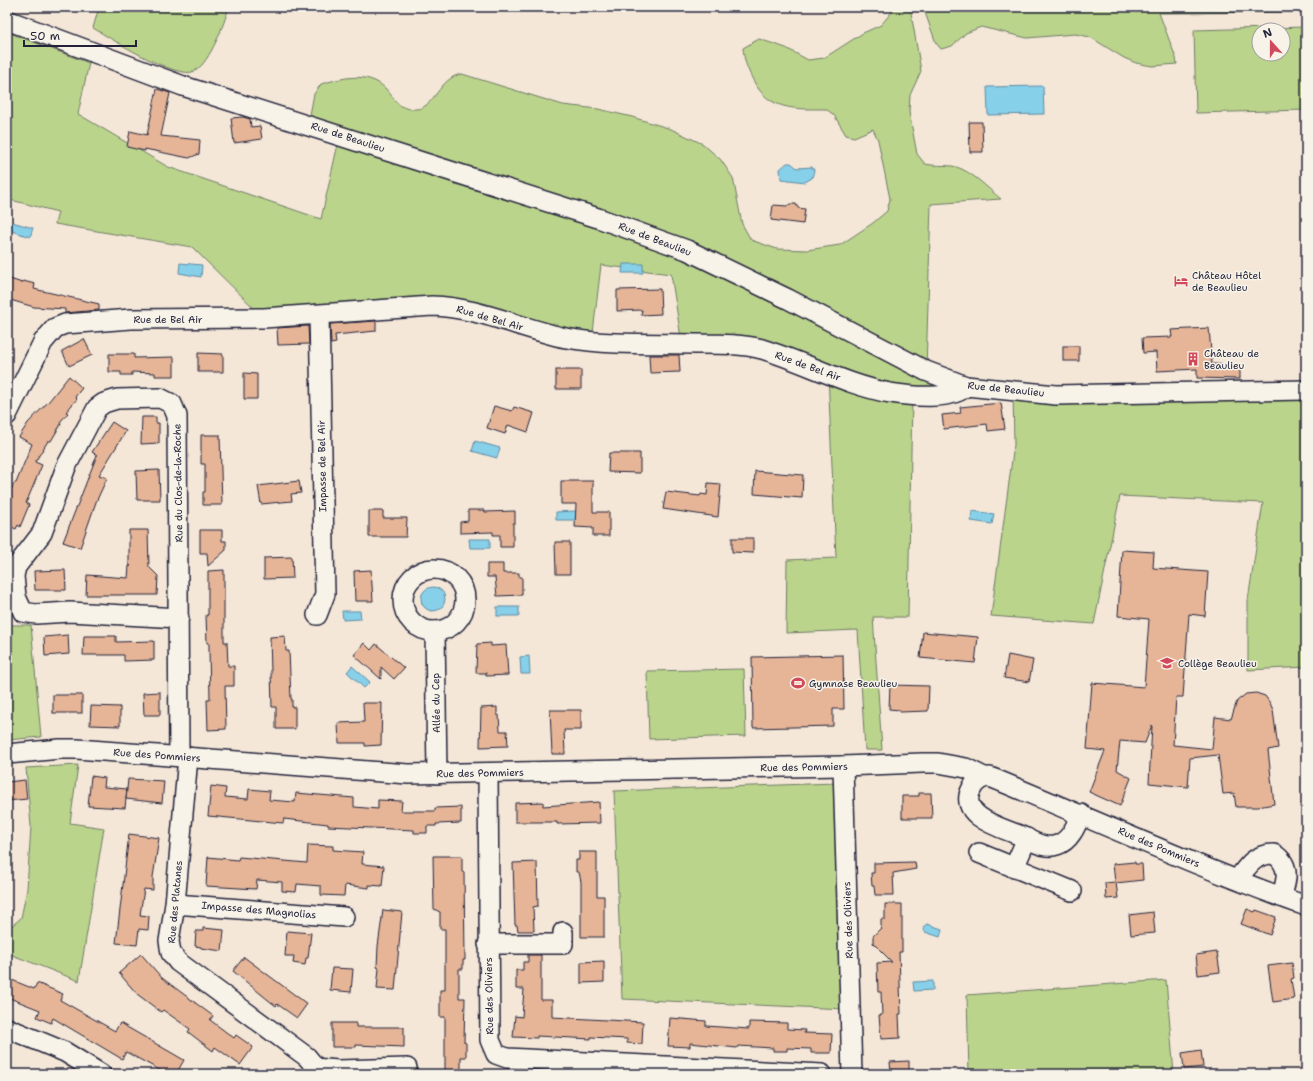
<svg xmlns="http://www.w3.org/2000/svg" width="1313" height="1081" font-family="'Shantell Sans',sans-serif">
<rect width="100%" height="100%" fill="#f4e7d8"/>
<filter id="ink" filterUnits="userSpaceOnUse"><feTurbulence type="fractalNoise" baseFrequency=".025" numOctaves="2"/><feDisplacementMap in="SourceGraphic" scale="8" xChannelSelector="R" yChannelSelector="G"/><feConvolveMatrix kernelMatrix="1 2 1 2 8 2 1 2 1" color-interpolation-filters="sRGB"/></filter>
<g filter="url(#ink)">
<g fill="#bbd48c" stroke="#6e7b64" fill-rule="evenodd">
<path d="M 99,7 L 229,7 C 224,24 210,62 195,71 C 178,81 110,38 93,28 Z"/>
<path d="M 896,7 L 910,7 L 921,71 L 910,95 L 909,112 L 917,154 L 925,164 C 934,166 943,165 952,166 C 970,169 987,188 1001,199 L 931,204 L 926,370 L 966,386 L 912,397 L 908,617 L 873,617 L 882,750 L 865,750 L 858,630 L 786,633 L 787,560 L 836,558 L 828,373 L 761,349 L 682,344 L 671,274 L 601,265 L 592,341 L 470,311 L 264,318 L 192,247 L 55,224 L 58,212 L 7,199 L 7,32 L 89,63 L 78,114 L 168,167 L 321,219 L 340,135 L 308,125 L 314,94 L 321,84 C 342,78 367,71 385,88 C 396,99 397,110 416,109 C 434,109 439,77 462,74 L 563,105 L 598,109 L 632,117 L 671,129 L 703,144 L 721,160 L 733,178 L 742,224 L 751,240 L 777,249 L 807,250 L 840,245 L 873,223 L 887,211 L 890,199 L 878,140 L 873,129 L 854,137 L 846,135 L 834,115 L 826,109 C 795,109 769,111 753,80 C 747,68 744,61 743,48 L 759,39 L 786,48 L 808,60 L 824,58 L 863,33 L 881,25 Z"/>
<polygon points="923,7 1306,7 1306,12 1159,13 1176,58 1177,64 1152,66 1136,63 1124,58 1090,37 1075,34 1027,38 981,27 966,33 952,46 941,49 936,43"/>
<path d="M 1306,27 L 1306,110 L 1196,113 L 1194,30 ZM 1259,30 L 1283,30 L 1283,54 L 1259,54 Z"/>
<polygon points="1306,390 1306,667 1248,670 1248,600 1263,503 1120,496 1094,624 991,616 1014,445 1013,391"/>
<polygon points="7,625 31,625 41,737 7,740"/>
<polygon points="744,669 746,736 649,739 647,671"/>
<polygon points="78,765 70,823 104,828 79,981 7,953 7,930 21,918 27,889 31,826 26,768"/>
<polygon points="836,783 845,1009 622,999 614,791"/>
<polygon points="1166,980 1174,1074 969,1074 967,995"/>
</g>
<g fill="#87d0e9" stroke="#5f8aa3">
<polygon points="1043,86 1044,114 988,115 987,87"/>
<polygon points="787,163 791,163 797,168 812,167 814,170 812,178 805,182 781,179 780,169"/>
<polygon points="12,222 33,228 30,237 9,230"/>
<polygon points="180,263 202,265 201,277 179,273"/>
<polygon points="623,264 643,264 643,273 622,273"/>
<polygon points="475,441 500,448 497,458 472,451"/>
<polygon points="576,511 576,520 556,520 556,512"/>
<polygon points="972,511 994,514 992,524 971,521"/>
<polygon points="469,539 490,539 490,548 470,548"/>
<circle cx="433" cy="599" r="12"/>
<rect x="497" y="607" width="22" height="9"/>
<polygon points="342,611 360,611 361,619 343,620"/>
<polygon points="529,656 530,674 521,674 520,657"/>
<polygon points="352,666 370,682 364,688 347,672"/>
<polygon points="927,924 942,929 940,937 925,932 923,927"/>
<polygon points="933,981 933,990 914,991 913,982"/>
</g>
<g fill="#e6b597" stroke="#22223b">
<polygon points="157,89 170,93 161,136 200,140 199,154 189,158 145,149 145,151 127,147 130,131 147,135"/>
<polygon points="243,117 250,119 251,127 260,126 262,139 234,143 231,118"/>
<polygon points="969,122 982,122 983,152 970,152"/>
<polygon points="790,204 796,204 798,208 805,209 803,224 771,220 773,205 787,206"/>
<polygon points="7,278 22,283 23,281 35,284 34,289 99,304 99,310 65,313 65,309 34,307 7,299"/>
<polygon points="660,289 661,314 641,315 642,310 617,311 617,290"/>
<polygon points="376,321 376,331 335,335 336,343 331,344 330,324"/>
<polygon points="308,326 309,344 278,345 277,328"/>
<polygon points="1209,328 1212,364 1240,365 1240,379 1197,378 1197,369 1157,371 1156,352 1143,353 1142,338 1172,337 1171,330"/>
<polygon points="84,339 92,355 69,366 62,351"/>
<rect x="1063" y="346" width="16" height="15"/>
<polygon points="198,353 223,354 223,372 198,372"/>
<polygon points="109,354 134,354 134,358 174,357 174,376 155,376 155,373 132,372 132,375 121,375 121,372 109,372"/>
<polygon points="649,355 679,355 680,372 650,373"/>
<rect x="556" y="370" width="25" height="19"/>
<polygon points="244,373 257,374 257,399 244,399"/>
<polygon points="69,376 82,388 75,397 77,399 66,412 68,413 60,422 61,424 51,441 48,441 35,462 42,465 26,503 29,505 20,527 18,525 16,529 7,525 7,486 12,488 14,483 16,483 32,444 19,437 28,423 49,401"/>
<polygon points="1001,403 1005,429 988,431 987,424 944,429 942,415 961,413 960,407"/>
<polygon points="494,406 512,411 514,407 534,413 528,432 508,425 505,434 487,428"/>
<polygon points="142,417 156,417 156,423 159,423 159,443 141,444"/>
<polygon points="112,422 126,431 99,475 107,478 96,502 80,548 63,542 97,455 92,452"/>
<polygon points="201,435 220,435 222,505 203,505 203,492 205,492 205,464 201,464"/>
<polygon points="609,453 640,453 640,473 608,472"/>
<polygon points="159,470 160,500 137,500 136,471"/>
<polygon points="755,471 803,475 802,498 754,494"/>
<polygon points="299,481 301,493 291,494 292,501 261,504 258,486"/>
<polygon points="561,481 593,481 593,512 609,512 609,536 593,536 593,528 575,527 576,504 561,504"/>
<polygon points="708,483 721,484 718,517 663,509 666,492 700,496 701,494 707,495"/>
<polygon points="468,510 484,510 485,512 515,511 515,523 513,523 513,547 500,547 500,535 493,535 493,532 460,533 460,522 468,521"/>
<polygon points="369,511 383,511 383,518 407,518 406,537 369,537"/>
<polygon points="129,530 148,530 149,567 158,576 157,595 86,595 87,575 128,578 129,566 131,566 129,565"/>
<polygon points="200,530 222,530 222,541 226,541 226,550 208,566 207,553 200,553"/>
<polygon points="732,538 753,538 753,553 732,552"/>
<polygon points="555,542 570,542 570,574 556,574"/>
<polygon points="1122,550 1154,552 1153,568 1208,572 1205,616 1189,614 1183,697 1176,697 1173,745 1212,749 1215,717 1231,719 1237,701 1246,694 1256,693 1265,696 1270,703 1273,710 1278,748 1268,750 1274,804 1258,807 1236,807 1234,793 1223,794 1218,755 1190,758 1188,787 1149,783 1152,725 1145,743 1120,741 1117,770 1131,778 1120,806 1089,792 1105,751 1087,749 1092,683 1144,687 1149,619 1118,616"/>
<polygon points="292,557 293,578 264,579 264,558"/>
<polygon points="487,564 503,564 503,573 519,573 519,577 522,577 522,595 497,596 495,577 487,577"/>
<polygon points="65,570 66,590 35,590 34,571"/>
<polygon points="224,570 224,642 227,642 228,666 234,666 234,686 225,686 226,729 208,730 207,700 210,700 209,648 209,643 207,643 206,615 208,615 208,571"/>
<polygon points="371,570 373,601 355,601 354,571"/>
<polygon points="923,632 978,637 975,663 920,658"/>
<polygon points="68,635 69,654 45,656 44,637"/>
<polygon points="84,636 116,636 116,642 154,641 154,660 124,661 124,655 83,655"/>
<polygon points="285,636 286,651 289,651 291,699 292,699 292,707 295,707 295,729 276,729 276,707 272,707 270,637"/>
<polygon points="364,643 371,650 376,644 404,668 394,679 381,667 381,679 354,655"/>
<polygon points="491,643 491,646 506,645 508,675 486,676 486,673 476,673 477,644"/>
<polygon points="843,655 844,709 833,709 833,726 753,728 752,657"/>
<polygon points="1008,655 1033,660 1029,682 1004,678"/>
<polygon points="890,685 929,686 928,711 900,712 900,710 889,709"/>
<polygon points="160,692 160,715 144,715 143,693"/>
<rect x="53" y="695" width="29" height="18"/>
<polygon points="363,703 382,703 381,745 365,746 365,743 339,743 338,723 364,722"/>
<polygon points="91,706 120,707 120,726 90,725"/>
<polygon points="497,707 497,715 499,715 500,731 507,731 508,746 480,747 481,708"/>
<polygon points="550,710 581,710 581,730 564,730 565,754 552,754"/>
<polygon points="91,776 105,778 104,787 127,789 125,808 88,806"/>
<polygon points="128,779 164,781 162,803 126,799"/>
<polygon points="25,780 27,799 7,801 7,782"/>
<polygon points="211,786 226,788 225,797 248,799 249,789 270,791 269,800 295,802 296,793 354,798 354,807 378,809 378,800 402,801 401,811 435,811 435,808 461,807 461,823 436,824 436,826 427,826 427,833 414,833 414,830 328,826 328,824 284,819 283,823 208,816"/>
<polygon points="919,793 931,793 932,818 902,818 902,796 919,796"/>
<polygon points="543,802 543,806 599,802 600,823 557,824 557,822 515,822 515,803"/>
<polygon points="129,834 159,838 153,877 153,890 144,889 140,915 149,916 148,930 139,929 137,945 116,943"/>
<polygon points="308,845 333,846 333,850 363,852 362,864 384,866 382,886 369,885 369,888 345,885 344,896 321,895 321,886 297,884 296,892 282,891 282,882 257,880 256,889 206,886 208,857 238,860 239,857 307,863"/>
<polygon points="579,852 597,852 597,896 604,896 604,937 581,937 581,882 579,872 576,872 576,860 579,860"/>
<polygon points="433,856 462,856 462,872 464,872 465,960 463,960 463,969 459,969 459,998 465,998 464,1042 466,1043 466,1057 461,1057 461,1074 445,1074 445,1017 440,1017 440,990 445,990 445,929 440,929 440,912 434,909"/>
<polygon points="537,862 538,906 533,907 534,931 518,931 517,925 515,925 513,863"/>
<polygon points="915,862 916,869 893,873 894,895 875,895 874,886 872,886 871,873 874,873 874,863"/>
<polygon points="1135,862 1135,864 1142,864 1143,880 1116,883 1118,898 1106,899 1105,883 1115,882 1113,864"/>
<polygon points="885,904 902,904 902,952 899,952 901,1014 899,1014 900,1038 881,1039 879,1015 882,1015 881,992 878,992 877,963 892,962 873,943 873,936 881,928 881,919 885,919"/>
<polygon points="1247,909 1255,912 1256,910 1276,917 1270,935 1241,924"/>
<polygon points="383,910 402,912 395,990 377,989 379,968 377,967 378,946"/>
<polygon points="1153,912 1155,933 1131,935 1129,915"/>
<polygon points="203,928 224,930 222,951 201,948 201,947 195,946 196,931 203,931"/>
<polygon points="287,931 311,933 308,958 306,958 305,965 293,963 294,956 285,956"/>
<polygon points="1217,952 1220,972 1198,975 1196,955"/>
<polygon points="141,954 162,978 213,1016 210,1020 234,1038 236,1035 253,1047 240,1065 215,1047 213,1051 188,1032 190,1029 163,1010 161,1012 137,994 119,973"/>
<polygon points="528,955 541,955 541,1000 552,1000 552,1017 643,1022 642,1044 627,1043 627,1039 591,1037 591,1039 537,1036 537,1038 513,1037 515,1016 522,1017 524,989 516,989 516,970 523,970 523,962 528,962"/>
<polygon points="244,957 307,1004 297,1018 277,1004 276,1006 267,999 233,971"/>
<polygon points="604,961 604,982 581,983 581,962"/>
<polygon points="1292,963 1294,978 1291,979 1294,999 1273,1002 1268,966"/>
<polygon points="332,968 353,969 351,992 330,990"/>
<polygon points="7,978 34,989 37,983 63,994 60,1000 115,1031 120,1023 184,1060 176,1074 167,1074 126,1052 122,1059 53,1018 51,1023 37,1017 40,1010 7,997"/>
<polygon points="670,1018 706,1021 706,1026 749,1029 749,1022 787,1023 787,1029 805,1030 804,1033 832,1034 831,1053 811,1053 811,1049 787,1048 787,1051 773,1051 773,1048 738,1046 737,1048 690,1043 690,1047 668,1046"/>
<polygon points="332,1023 356,1023 356,1027 404,1027 404,1047 356,1045 356,1047 332,1047"/>
<polygon points="1201,1050 1203,1067 1184,1069 1182,1053"/>
<polygon points="909,1061 909,1074 891,1074 890,1062"/>
</g>
<g fill="none" stroke-linecap="round" stroke-linejoin="round">
<g stroke="#22223b" stroke-width="22">
<g id="minor">
<polyline points="7,20 183,86 598,218 687,250 788,299 926,371 966,386 1056,395 1306,390"/>
<path d="M 7,415 L 43,342 L 55,328 L 65,324 L 131,319 L 264,318 L 432,306 C 478,307 522,329 566,338 C 611,346 657,343 702,344 C 721,344 743,344 762,349 C 805,362 846,385 890,393 C 908,396 954,401 966,386"/>
<circle cx="434" cy="600" r="31"/>
<polyline points="317,615 325,594 319,315"/>
<polyline points="179,618 70,612 36,614 23,612 16,597 14,576 16,567 42,533 66,467 97,408 104,403 117,399 160,398 172,404 177,416 179,756"/>
<polyline points="435,631 437,774"/>
<polyline points="7,754 60,749 77,749 408,774 843,766 922,763 938,763 966,768 984,777"/>
<polyline points="188,757 175,904 169,941 171,953 178,962 307,1057 312,1063 317,1074"/>
<polyline points="843,766 852,1074"/>
<polyline points="488,773 490,1040 496,1054 507,1058 822,1074"/>
<path d="M 1081,814 C 1076,826 1070,841 1057,845 C 1044,850 1031,840 1019,835 C 1002,828 956,816 972,788 C 976,781 982,777 990,777 C 1095,820 1199,868 1306,906"/>
<polyline points="979,853 1072,891"/>
<polyline points="1014,868 1027,838"/>
<path d="M 1238,879 C 1248,865 1255,854 1274,854 C 1291,865 1287,881 1281,897"/>
<polyline points="175,904 344,917"/>
<polyline points="488,944 563,944 563,932"/>
<polyline points="7,1028 65,1052 101,1074"/>
<polyline points="314,1068 338,1070 407,1068"/>
</g>
</g>
<use href="#minor" stroke="#f7f3e8" stroke-width="19"/>
</g>
</g>
<defs>
<g id="hotel-bare" transform="scale(1.08)"><path d="M-6-4.5h1.5V1H6V5H4.5V3h-9V5H-6ZM-4 0a1.8 1.8 0 1 1 3.6 0ZM.5 0V-2.5h3Q6-2.5 6 0Z" fill="#d1495b" stroke="#f7f3e8" stroke-width="2.5" paint-order="stroke"/></g>
<g id="building-bare" transform="scale(1.08)"><path d="M-4-6H4V6H1V3H-1V6H-4ZM-2.5-4.3h1.7v1.8h-1.7ZM.8-4.3h1.7v1.8H.8ZM-2.5-1h1.7V.8h-1.7ZM.8-1h1.7V.8H.8Z" fill="#d1495b" stroke="#f7f3e8" stroke-width="2.5" paint-order="stroke"/></g>
<g id="school-bare" transform="scale(1.08)"><path d="M0-5L7-2L0 1L-7-2ZM-4 1L0 2.5L4 1V4Q0 6-4 4Z" fill="#d1495b" stroke="#f7f3e8" stroke-width="2.5" paint-order="stroke"/></g>
<g id="stadium-bare" transform="scale(1.08)"><path d="M0-5a6.5 5 0 1 0 0 10a6.5 5 0 1 0 0-10ZM-3.5-1.8h7v3.6h-7Z" fill="#d1495b" stroke="#f7f3e8" stroke-width="2.5" paint-order="stroke"/></g>
</defs>
<g fill-rule="evenodd">
<use href="#hotel-bare" x="1181" y="281"/>
<use href="#building-bare" x="1193" y="359"/>
<use href="#school-bare" x="1167" y="663"/>
<use href="#stadium-bare" x="798" y="683"/>
</g>
<g text-anchor="middle" dominant-baseline="central" stroke-width="3" stroke-linejoin="round" paint-order="stroke">
<g font-size="10" fill="#22223b" stroke="#f7f3e8">
<text transform="translate(348 137) rotate(18)">Rue de Beaulieu</text>
<text transform="translate(655 239) rotate(21)">Rue de Beaulieu</text>
<text transform="translate(490 318) rotate(16)">Rue de Bel Air</text>
<text x="168" y="319">Rue de Bel Air</text>
<text transform="translate(808 366) rotate(20)">Rue de Bel Air</text>
<text transform="translate(1006 389) rotate(6)">Rue de Beaulieu</text>
<text transform="translate(322 466) rotate(-91)">Impasse de Bel Air</text>
<text transform="translate(178 483) rotate(-91)">Rue du Clos-de-la-Roche</text>
<text transform="translate(436 703) rotate(-91)">Allée du Cep</text>
<text transform="translate(157 755) rotate(4)">Rue des Pommiers</text>
<text transform="translate(804 767) rotate(-1)">Rue des Pommiers</text>
<text transform="translate(480 773) rotate(-1)">Rue des Pommiers</text>
<text transform="translate(1159 847) rotate(23)">Rue des Pommiers</text>
<text transform="translate(175 902) rotate(-85)">Rue des Platanes</text>
<text transform="translate(259 910) rotate(5)">Impasse des Magnolias</text>
<text transform="translate(848 920) rotate(-92)">Rue des Oliviers</text>
<text transform="translate(489 996) rotate(-91)">Rue des Oliviers</text>
</g>
<g font-size="10" fill="#22223b" stroke="#f7f3e8" text-anchor="start">
<text x="1192" y="275">Château Hôtel<tspan x="1192" dy="12">de Beaulieu</tspan></text>
<text x="1204" y="353">Château de<tspan x="1204" dy="12">Beaulieu</tspan></text>
<text x="1178" y="663">Collège Beaulieu</text>
<text x="809" y="683">Gymnase Beaulieu</text>
</g>
</g>
<rect width="1313" height="1081" fill="none" stroke="#f7f3e8" stroke-width="24"/>
<rect x="12" y="12" width="1289" height="1057" fill="none" stroke="#22223b" stroke-width="1.5" filter="url(#ink)"/>
<g transform="translate(1271 42) rotate(339)"><circle r="19" fill="#f7f3e8" stroke="#a29fa3"/>
<path d="M0-3L7 15L0 10L-7 15Z" fill="#d1495b"/>
<text y="-6" font-size="11" font-weight="bold" text-anchor="middle" fill="#22223b">N</text>
</g>
<path d="M24 40v6h112v-6" fill="none" stroke="#22223b" stroke-width="2"/>
<text x="30" y="40" font-size="12" fill="#22223b" stroke="#f7f3e8" stroke-width="3" paint-order="stroke">50 m</text>
</svg>
